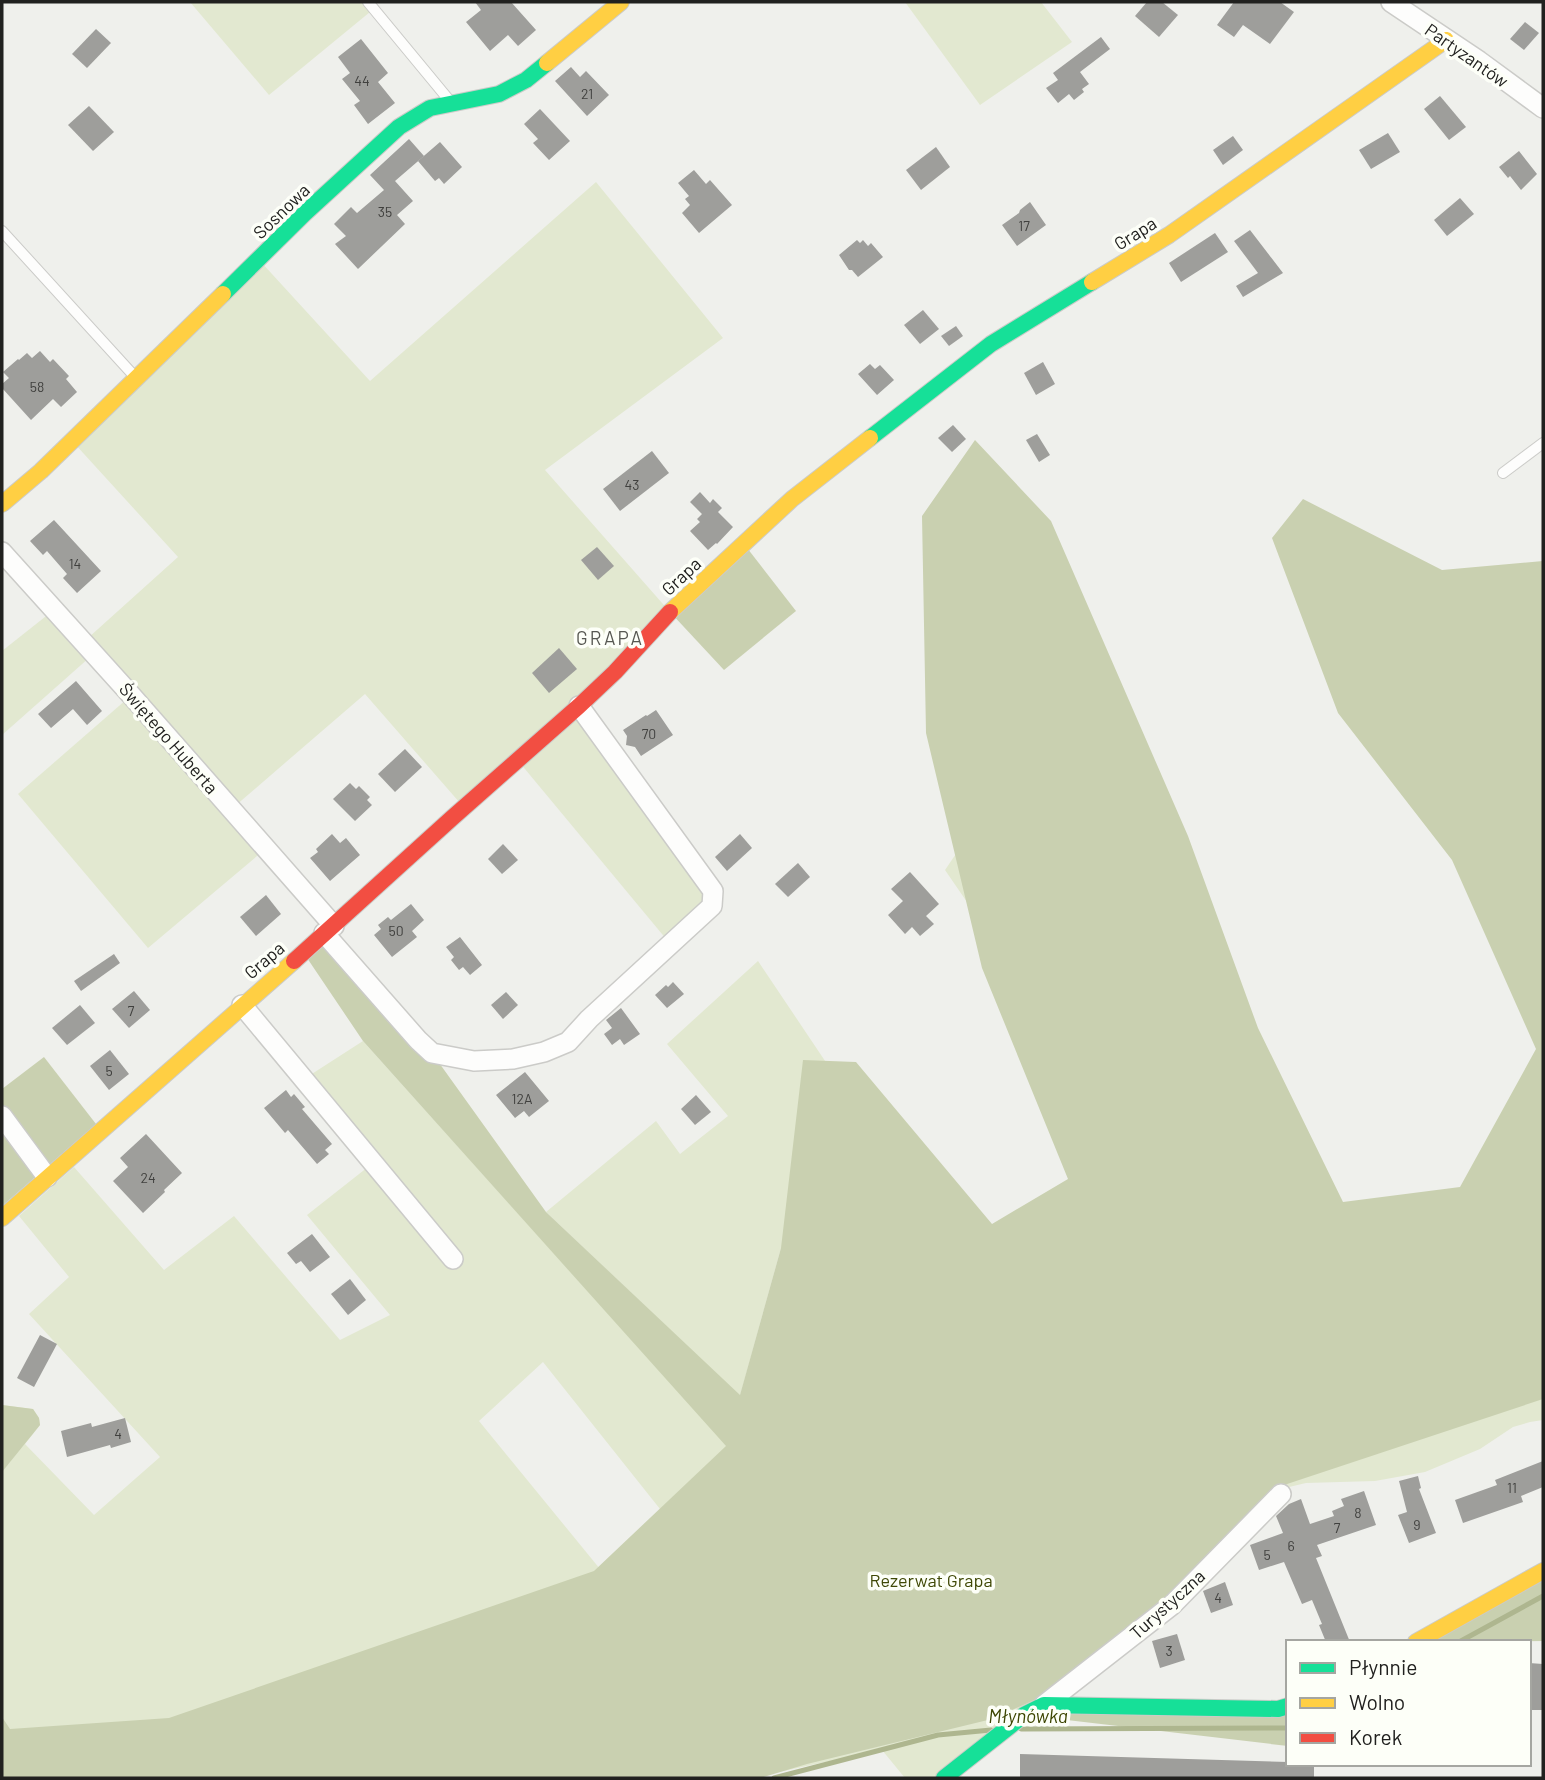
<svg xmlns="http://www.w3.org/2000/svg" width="1545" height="1780" font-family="Barlow,sans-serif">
<rect width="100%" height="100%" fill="#eff0ec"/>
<g fill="#e2e8d0">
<polygon points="190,2 361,2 370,12 269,95"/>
<polygon points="905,2 1041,2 1072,42 980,105"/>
<polygon points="596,182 723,338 545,470 670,612 460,803 365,694 235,806 88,638 178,557 74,443 261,262 370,381"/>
<polygon points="50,613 90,657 2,735 2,651"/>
<polygon points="127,699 263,851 148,948 18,794"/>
<polygon points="578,712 704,894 704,903 667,940 520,763"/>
<polygon points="964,842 1327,1225 1543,1217 1543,1420 1530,1422 1513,1427 1480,1449 1425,1472 1375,1481 1306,1483 1268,1492 1132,1633 942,1778 905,1778 882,1750 750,1778 2,1778 2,1405 33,1409 39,1418 40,1425 25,1444 94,1515 160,1457 29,1314 69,1277 19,1216 74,1167 164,1270 234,1216 340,1340 390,1315 307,1215 373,1163 304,1079 363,1041 727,1446 660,1509 543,1362 479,1421 609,1580 759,1508 781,1248 740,1396 546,1212 656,1121 680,1154 728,1116 667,1044 758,961 921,1204 1090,1253 1013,969 945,870"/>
</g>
<g fill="#c9d0b0">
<polygon points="975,440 1051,521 1188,836 1258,1028 1343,1202 1460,1187 1536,1049 1452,860 1338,713 1272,538 1303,499 1442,570 1543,561 1543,1399 1275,1488 1154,1609 1074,1682 992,1719 807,1764 760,1778 2,1778 2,1717 10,1729 169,1718 594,1571 726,1446 363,1041 303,952 324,933 432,1053 546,1212 740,1395 781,1248 803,1060 856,1062 992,1224 1068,1179 982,968 926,733 922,516"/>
<polygon points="744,544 796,611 724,670 670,612"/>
<polygon points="44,1057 96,1124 2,1206 2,1089"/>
<polygon points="2,1405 33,1409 39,1418 40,1425 2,1472"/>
<polygon points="1543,1578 1543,1641 1416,1642"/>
<polygon points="1288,1706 1288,1746 1024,1715"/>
</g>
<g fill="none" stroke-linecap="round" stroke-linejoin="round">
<g stroke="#aeb68f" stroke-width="5">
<polyline points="1459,1642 1543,1596"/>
<polyline points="1021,1729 1288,1728"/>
<polyline points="774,1778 938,1735 991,1730"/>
</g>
</g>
<g fill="#9e9e9b">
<polygon points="475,2 511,2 536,30 518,46 508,35 490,51 466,22 481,10"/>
<polygon points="1147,2 1162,2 1178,15 1159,37 1135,16"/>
<polygon points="1234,2 1280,2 1294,12 1270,44 1243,25 1234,37 1217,25"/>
<polygon points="1525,22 1539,33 1524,50 1510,39"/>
<polygon points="96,29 111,43 87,68 72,54"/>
<polygon points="1101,37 1110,49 1080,72 1089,84 1082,89 1084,92 1074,100 1069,94 1058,103 1046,88 1058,80 1053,73"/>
<polygon points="361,39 388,73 378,82 395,103 368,124 354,105 360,101 342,79 350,73 338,57"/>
<polygon points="571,67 580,77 586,71 609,95 587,116 555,81"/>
<polygon points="1440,96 1466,127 1449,140 1424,109"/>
<polygon points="89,106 114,132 93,151 68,125"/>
<polygon points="540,109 570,141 549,160 533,143 538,139 524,124"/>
<polygon points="1388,133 1400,152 1371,169 1359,150"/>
<polygon points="1233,136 1243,150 1223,165 1213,150"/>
<polygon points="409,139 424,156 395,181 413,201 397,215 405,224 358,269 335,244 346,236 334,224 351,207 357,213 384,190 370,175"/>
<polygon points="440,142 462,167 444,184 439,178 435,181 418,161"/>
<polygon points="936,147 950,167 921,190 906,170"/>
<polygon points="1519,151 1537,174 1521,190 1510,176 1508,178 1499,167"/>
<polygon points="694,170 706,184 710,180 732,205 699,233 682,213 690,205 685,199 689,196 678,183"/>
<polygon points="1460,198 1474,214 1447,236 1434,220"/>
<polygon points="1030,202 1046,225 1017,246 1002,225 1019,213 1020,210"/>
<polygon points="1250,230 1283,273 1243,297 1236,286 1258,273 1234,241"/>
<polygon points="1215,233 1228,252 1181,282 1169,263"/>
<polygon points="857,240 860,243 863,240 868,246 871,243 883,257 858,277 852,270 849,270 839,255"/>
<polygon points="923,310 939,329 920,344 904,325"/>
<polygon points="956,326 963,336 949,346 941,336"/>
<polygon points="40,351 50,362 53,359 69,376 66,379 77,392 61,407 53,399 31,420 2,388 2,384 9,378 3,372 18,359 19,360 27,353 32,358"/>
<polygon points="1043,362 1055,384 1036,395 1024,373"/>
<polygon points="870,364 875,369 880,365 894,380 877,395 858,374"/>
<polygon points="953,425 966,439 952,452 938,438"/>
<polygon points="1037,434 1050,455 1039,462 1026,440"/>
<polygon points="652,451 669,473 620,511 603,489"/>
<polygon points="700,492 710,503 713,499 722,508 718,512 733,527 717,544 716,543 708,550 690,531 700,522 697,519 702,514 690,502"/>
<polygon points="54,520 101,571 77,593 63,578 67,574 47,551 43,555 30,541"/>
<polygon points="597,547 614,566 598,580 581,560"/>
<polygon points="559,648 577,669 549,693 532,673"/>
<polygon points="76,681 102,711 87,725 73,709 51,728 38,714"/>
<polygon points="656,710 673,735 641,756 635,747 626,745 627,736 623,730 646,715 647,716"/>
<polygon points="405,749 422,767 395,792 378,774"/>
<polygon points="350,783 356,789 359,786 370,797 367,800 372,805 355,821 333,799"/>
<polygon points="332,834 340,843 346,838 360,855 330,881 310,858 318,852 316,849"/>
<polygon points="740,834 752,848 727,871 715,857"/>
<polygon points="503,844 518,860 502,874 488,859"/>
<polygon points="798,863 810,877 788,897 775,884"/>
<polygon points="910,872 939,904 926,916 934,924 920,936 912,927 905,934 888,915 903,901 891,889"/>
<polygon points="266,895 281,914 256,936 240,917"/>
<polygon points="411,904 424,920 412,931 417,937 392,957 374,935 381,929 378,925 388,917 391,920"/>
<polygon points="460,937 482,965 470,975 463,967 459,970 451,960 454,957 446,947"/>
<polygon points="114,954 120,963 81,991 74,981"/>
<polygon points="673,982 684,994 667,1008 655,995 666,985 668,987"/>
<polygon points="134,991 150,1010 129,1028 112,1009"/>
<polygon points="506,992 518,1005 503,1019 491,1005"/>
<polygon points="80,1005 95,1023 67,1045 52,1028"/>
<polygon points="621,1008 640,1034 624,1045 620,1039 612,1045 604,1034 612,1028 606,1020"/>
<polygon points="110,1050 129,1074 109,1090 90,1066"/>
<polygon points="525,1072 549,1101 529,1117 524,1111 515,1118 496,1095"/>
<polygon points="286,1090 291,1097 294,1094 305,1107 302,1109 332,1144 325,1150 329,1154 317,1164 288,1130 285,1133 264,1108"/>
<polygon points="696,1095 711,1112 695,1125 681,1109"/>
<polygon points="146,1134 182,1173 164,1190 165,1192 143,1213 113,1181 128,1167 120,1158"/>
<polygon points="312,1234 330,1257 310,1272 301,1261 296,1264 287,1253"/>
<polygon points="350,1279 366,1300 348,1315 331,1294"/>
<polygon points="40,1335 57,1344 34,1387 17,1378"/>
<polygon points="125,1418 131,1442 111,1448 110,1445 67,1457 61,1431 91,1423 92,1427"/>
<polygon points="1543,1461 1543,1487 1521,1496 1523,1502 1463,1523 1455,1500 1497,1485 1495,1480"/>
<polygon points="1418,1476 1421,1488 1419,1489 1436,1533 1409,1543 1398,1515 1407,1512 1399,1481"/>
<polygon points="1364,1491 1376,1525 1317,1545 1322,1556 1316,1558 1350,1642 1326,1642 1319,1625 1322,1624 1312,1600 1302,1604 1284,1562 1259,1570 1250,1545 1283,1533 1276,1516 1289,1504 1301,1499 1310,1524 1334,1516 1332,1511 1344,1506 1341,1499"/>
<polygon points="1225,1582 1233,1605 1211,1613 1203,1591"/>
<polygon points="1177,1634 1185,1660 1160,1668 1152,1641"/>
<polygon points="1529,1663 1543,1664 1543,1710 1529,1710"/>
<polygon points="1020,1754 1288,1762 1288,1764 1314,1764 1314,1778 1020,1778"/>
</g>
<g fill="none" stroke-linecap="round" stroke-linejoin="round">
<g stroke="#cbcbc8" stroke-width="12">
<g id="lane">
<polyline points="368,2 449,100"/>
<polyline points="2,231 136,378"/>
<polyline points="1503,473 1543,443"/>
</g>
</g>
<g stroke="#cbcbc8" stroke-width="22">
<g id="street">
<polyline points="1391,2 1479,61 1543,108"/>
<polyline points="2,552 131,695 334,926"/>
<polyline points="324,933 418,1040 432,1053 474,1061 513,1059 544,1052 568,1042 589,1019 712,906 713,891 579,706"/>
<polyline points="242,1005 453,1259"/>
<polyline points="2,1116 47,1177"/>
<polyline points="1044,1705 1172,1605 1281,1494"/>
</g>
</g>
<g stroke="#cbcbc8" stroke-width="18">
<g id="fast">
<polyline points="223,294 305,213 399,127 430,108 499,94 526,80 547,63"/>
<polyline points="870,438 991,344 1092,282"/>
<polyline points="944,1778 1024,1715 1044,1705 1278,1709 1288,1706"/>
</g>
</g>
<g stroke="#cbcbc8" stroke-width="18">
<g id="slow">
<polyline points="547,63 621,2"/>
<polyline points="1092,282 1169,235 1446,40"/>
<polyline points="2,504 41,471 223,294"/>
<polyline points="670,612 792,499 870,438"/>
<polyline points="2,1218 294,961"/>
<polyline points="1416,1642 1543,1571"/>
</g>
</g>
<g stroke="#cbcbc8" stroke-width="18">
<polyline id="jam" points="294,961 452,818 579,706 615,672 670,612"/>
</g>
<use href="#lane" stroke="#fdfdfc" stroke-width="10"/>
<use href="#street" stroke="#fdfdfc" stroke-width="19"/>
<use href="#fast" stroke="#16e098" stroke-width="16"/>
<use href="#slow" stroke="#ffcf43" stroke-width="16"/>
<use href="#jam" stroke="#f24e42" stroke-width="16"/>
</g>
<g text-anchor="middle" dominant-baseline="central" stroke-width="7" stroke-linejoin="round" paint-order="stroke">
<g font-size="14" fill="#40403e">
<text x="362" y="80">44</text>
<text x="587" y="93">21</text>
<text x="385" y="211">35</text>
<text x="1024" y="225">17</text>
<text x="37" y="386">58</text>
<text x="632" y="484">43</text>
<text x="75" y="563">14</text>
<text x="649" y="733">70</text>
<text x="396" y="930">50</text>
<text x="131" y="1010">7</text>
<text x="109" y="1070">5</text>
<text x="522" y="1098">12A</text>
<text x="148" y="1177">24</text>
<text x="118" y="1433">4</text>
<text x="1512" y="1487">11</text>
<text x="1358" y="1512">8</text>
<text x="1417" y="1524">9</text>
<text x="1337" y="1527">7</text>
<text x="1291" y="1545">6</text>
<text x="1267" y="1554">5</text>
<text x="1218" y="1597">4</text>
<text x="1169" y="1650">3</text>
</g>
<g font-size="18" fill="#21211f" stroke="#fdfff8">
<text transform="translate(1467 55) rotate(35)">Partyzantów</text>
<text transform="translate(281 211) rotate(-44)">Sosnowa</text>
<text transform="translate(1135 233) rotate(-32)">Grapa</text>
<text transform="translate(681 576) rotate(-43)">Grapa</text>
<text transform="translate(169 738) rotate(49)">Świętego Huberta</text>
<text transform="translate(264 960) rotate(-41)">Grapa</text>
<text transform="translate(1167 1604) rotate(-42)">Turystyczna</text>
</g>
<g font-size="18" fill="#3f4806" stroke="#fdfff8">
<text x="931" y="1580">Rezerwat Grapa</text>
</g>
<g font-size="19" letter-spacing="2" fill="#575852" stroke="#fdfff8">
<text x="610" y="637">GRAPA</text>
</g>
<g font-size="19" font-style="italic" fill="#3c4501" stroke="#fdfff8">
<text x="1028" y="1715">Młynówka</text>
</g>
</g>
<rect width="1545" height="1780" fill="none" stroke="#21211f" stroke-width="7"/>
<rect x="1286" y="1640" width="245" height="126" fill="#fdfff8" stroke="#a5a6a1" stroke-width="2"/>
<rect x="1300" y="1663" width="35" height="10" fill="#16e098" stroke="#a5a6a1" stroke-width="2"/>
<text x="1349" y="1675" font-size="21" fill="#21211f">Płynnie</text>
<rect x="1300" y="1698" width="35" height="10" fill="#ffcf43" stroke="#a5a6a1" stroke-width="2"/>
<text x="1349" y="1710" font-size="21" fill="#21211f">Wolno</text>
<rect x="1300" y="1733" width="35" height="10" fill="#f24e42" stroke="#a5a6a1" stroke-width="2"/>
<text x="1349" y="1745" font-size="21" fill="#21211f">Korek</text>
</svg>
